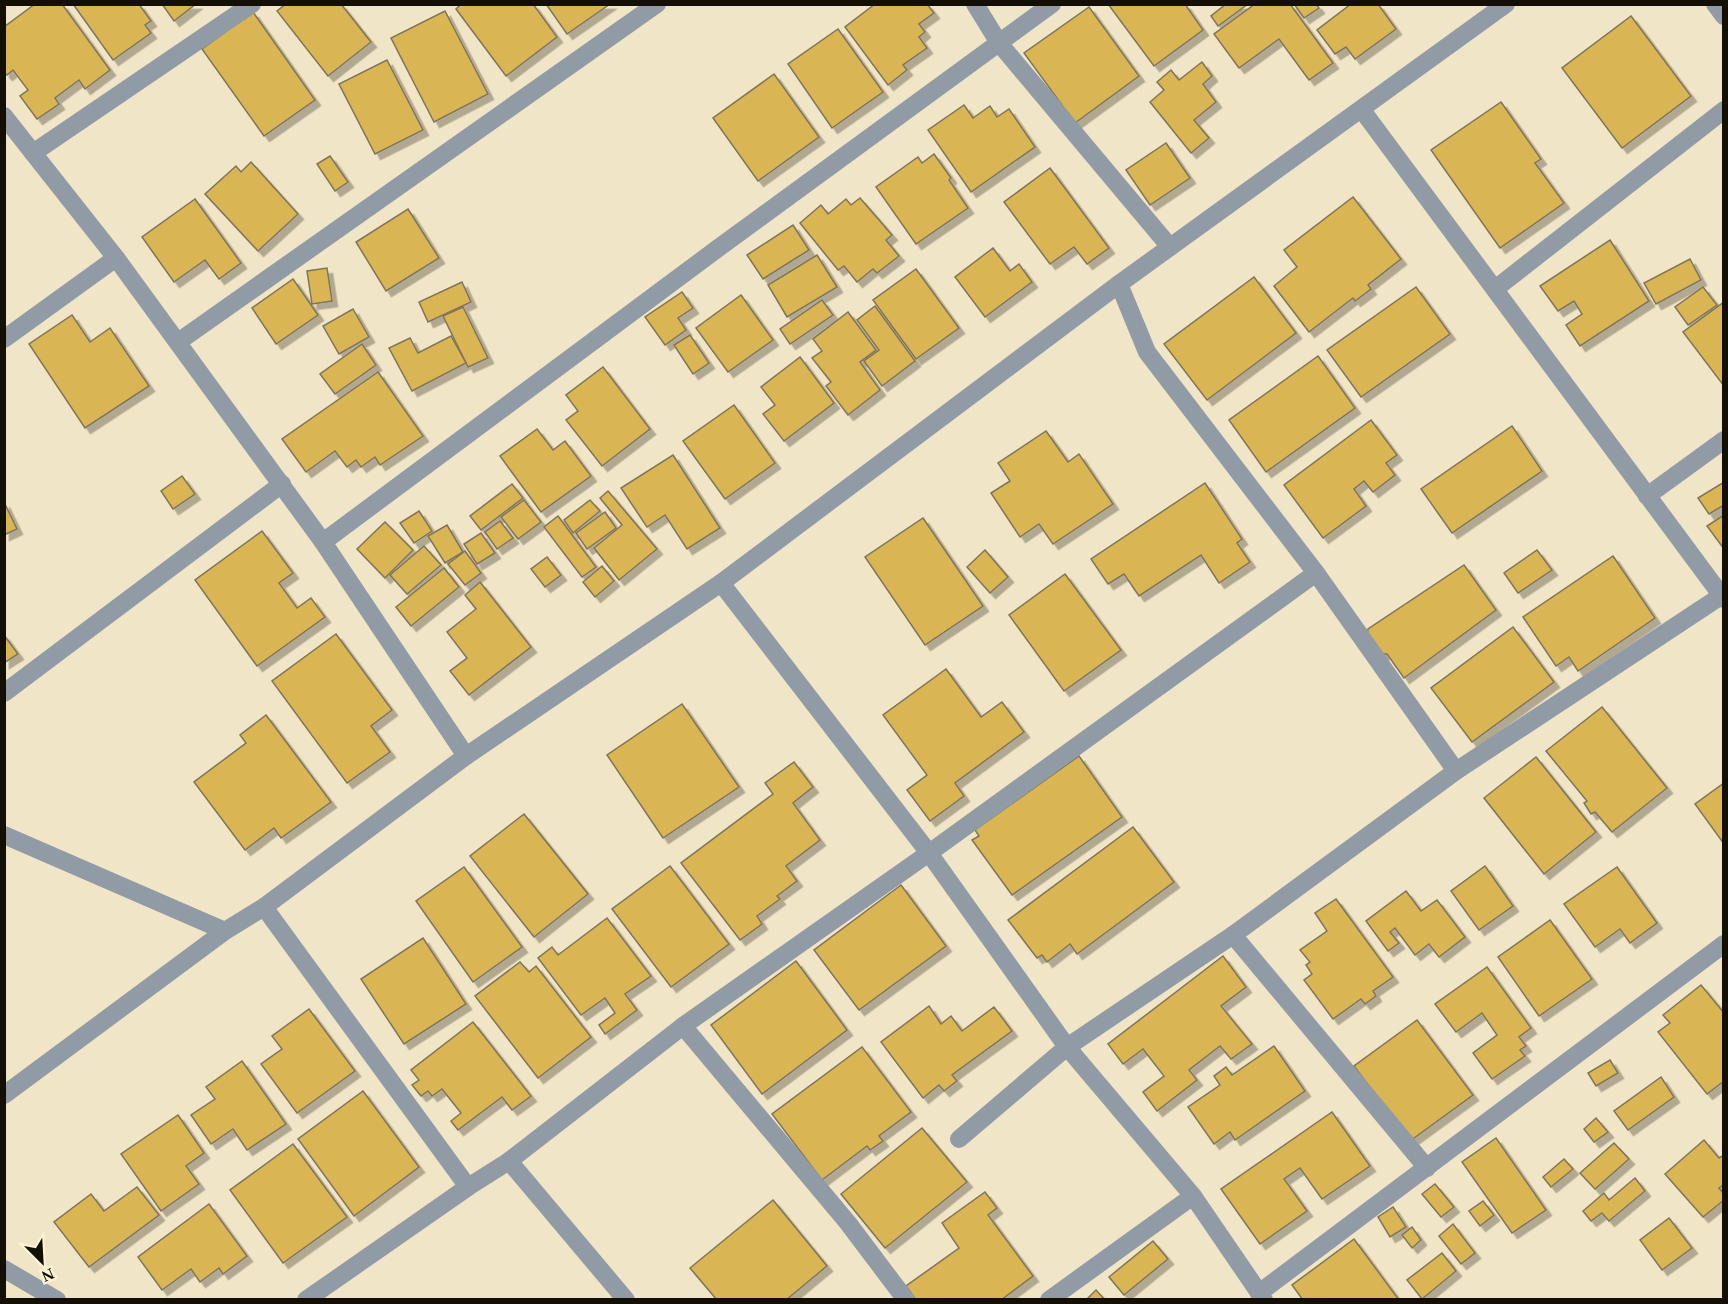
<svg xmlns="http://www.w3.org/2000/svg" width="1728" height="1304" font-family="Georgia,serif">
<defs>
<filter id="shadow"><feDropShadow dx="5.5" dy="5.5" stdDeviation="0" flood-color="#0004"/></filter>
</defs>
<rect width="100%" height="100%" fill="#f1e5c7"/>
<g fill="#d9b553" stroke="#7f7459" stroke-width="1.5" filter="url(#shadow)">
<polygon points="35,4 62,4 110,70 85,89 79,80 55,98 59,104 37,119 20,96 28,90 13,70 7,75 4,72 4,27"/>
<polygon points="73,4 139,4 151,21 145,25 151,33 113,60"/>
<polygon points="162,4 196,4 174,21"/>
<polygon points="286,4 341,4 371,42 328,76 277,11"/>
<polygon points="461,4 533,4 557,37 506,76 456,9"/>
<polygon points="546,4 610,4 567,34"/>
<polygon points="875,4 927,4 934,13 919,24 925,32 919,37 927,48 903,65 907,70 888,85 845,27"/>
<polygon points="1108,4 1185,4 1203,30 1154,66"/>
<polygon points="1226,4 1248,4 1218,26 1211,16"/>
<polygon points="1255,4 1290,4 1333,63 1309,80 1279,39 1239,68 1214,34"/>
<polygon points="1294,4 1316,4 1319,8 1304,18"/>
<polygon points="1351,4 1378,4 1396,29 1355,59 1346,47 1335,54 1317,30"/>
<polygon points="1089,7 1139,76 1075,123 1024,53"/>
<polygon points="445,11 488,94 434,122 391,38"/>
<polygon points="253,12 315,100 264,136 202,49"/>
<polygon points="1631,16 1691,96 1622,148 1562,68"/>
<polygon points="838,29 883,92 832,128 788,64"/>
<polygon points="387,60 423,130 375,154 339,84"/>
<polygon points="1202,62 1212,76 1203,84 1216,102 1194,120 1209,138 1191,153 1150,102 1164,90 1157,82 1171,70 1179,80"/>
<polygon points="774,74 819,137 758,181 713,118"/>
<polygon points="1501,102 1541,159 1535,163 1564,203 1500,248 1431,150"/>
<polygon points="964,105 973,118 990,106 997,117 1009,109 1035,147 971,192 928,130"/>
<polygon points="1166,143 1190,178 1150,205 1126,170"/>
<polygon points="934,154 951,178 949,180 968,208 916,244 876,187 918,157 922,163"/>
<polygon points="330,156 348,182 335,191 317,164"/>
<polygon points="251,162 298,214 258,251 205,194 236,166 241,172"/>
<polygon points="1050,168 1109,248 1087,264 1074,247 1050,264 1004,202"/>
<polygon points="1353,197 1401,259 1368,285 1371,289 1355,301 1353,298 1309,332 1274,286 1297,267 1284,250"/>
<polygon points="860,198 892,235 886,240 899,256 877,273 873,269 857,282 844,266 838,270 800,223 821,205 828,214 846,199 851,205"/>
<polygon points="195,199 241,263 219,279 205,260 174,282 142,237"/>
<polygon points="408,209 439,258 386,291 356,242"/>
<polygon points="793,225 809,250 763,279 747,255"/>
<polygon points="1610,240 1649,301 1580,346 1566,325 1582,314 1574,301 1558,311 1540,286"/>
<polygon points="993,248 1010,271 1019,264 1032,282 985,317 955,277"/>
<polygon points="817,255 837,287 787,317 768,285"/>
<polygon points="1690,259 1701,280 1656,304 1644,283"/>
<polygon points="327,268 332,301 312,304 307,271"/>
<polygon points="916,269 959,328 916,359 873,300"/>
<polygon points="1254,277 1296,333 1207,400 1164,344"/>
<polygon points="293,279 318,315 276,344 252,308"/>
<polygon points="462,282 471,302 428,322 419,302"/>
<polygon points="1416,287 1450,334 1361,397 1327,350"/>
<polygon points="1703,287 1717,305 1688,325 1675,307"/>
<polygon points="682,292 693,308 678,318 686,330 665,345 645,317"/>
<polygon points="741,295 773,340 728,372 696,328"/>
<polygon points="822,300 833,315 790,344 780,329"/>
<polygon points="1724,302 1724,386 1683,332"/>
<polygon points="875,306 915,361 882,386 864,361 879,350 857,320"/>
<polygon points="463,307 488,358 468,367 443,316"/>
<polygon points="353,309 369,337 339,354 323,326"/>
<polygon points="848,312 876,350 860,362 880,390 848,415 826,386 831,382 812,358 822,351 813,339"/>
<polygon points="72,315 90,342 110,328 149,386 85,428 29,344"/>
<polygon points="690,335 709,363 693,374 674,345"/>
<polygon points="451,336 466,363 412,391 389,348 410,338 418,353"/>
<polygon points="362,344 376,365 335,394 320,374"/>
<polygon points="1318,356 1355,408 1266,472 1229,420"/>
<polygon points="800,357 834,403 784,441 763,414 775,405 761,387"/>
<polygon points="603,367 650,429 602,466 566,420 578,411 566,395"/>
<polygon points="378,372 423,436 380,465 375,457 361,467 356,460 347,467 335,451 306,472 282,439"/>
<polygon points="734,405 775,463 725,499 683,441"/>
<polygon points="1371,420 1397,455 1386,463 1395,475 1373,492 1364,481 1354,489 1366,506 1323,538 1284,485"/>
<polygon points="1512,426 1542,471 1452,533 1421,489"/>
<polygon points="537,429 553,450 565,441 591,476 541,512 500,456"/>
<polygon points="1046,431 1068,462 1079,454 1113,504 1053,544 1039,524 1020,537 991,493 1010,481 998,463"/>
<polygon points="673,455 720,528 687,549 665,515 647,527 621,488"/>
<polygon points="182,476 195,494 173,509 161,491"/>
<polygon points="1724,482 1724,505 1709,514 1698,498"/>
<polygon points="1205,483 1242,539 1237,543 1250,562 1219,583 1201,555 1139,596 1124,574 1108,584 1091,559"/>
<polygon points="512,484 523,498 481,530 470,516"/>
<polygon points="608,491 657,549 619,580 594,548 622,525 600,498"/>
<polygon points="524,500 541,522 518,539 501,517"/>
<polygon points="590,500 600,511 573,533 564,520"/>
<polygon points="4,502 17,529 4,535"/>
<polygon points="419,511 432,531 414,543 400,523"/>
<polygon points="605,512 616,528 587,549 576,533"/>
<polygon points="1724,515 1724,549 1707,526"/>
<polygon points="558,516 596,567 582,577 544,527"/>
<polygon points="923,518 983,606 925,645 865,557"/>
<polygon points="500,521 513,538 497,549 485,532"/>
<polygon points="385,522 413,550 385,578 357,549"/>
<polygon points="447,525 463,552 445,563 428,536"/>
<polygon points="262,531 293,573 279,583 297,608 311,598 325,617 257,666 195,580"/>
<polygon points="481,533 495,553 477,564 464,544"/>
<polygon points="424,546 441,565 407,594 390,575"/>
<polygon points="985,550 1008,577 990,593 967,567"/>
<polygon points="1537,550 1552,570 1518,593 1504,573"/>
<polygon points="465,551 481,573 465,585 448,564"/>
<polygon points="1613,556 1655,618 1578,671 1569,657 1556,666 1523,617"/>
<polygon points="547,557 561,575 545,587 531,569"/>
<polygon points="1464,565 1496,610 1404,678 1387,654 1381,654 1367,637 1368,629"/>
<polygon points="602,566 614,581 595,597 583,582"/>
<polygon points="444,568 459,587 411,626 396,607"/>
<polygon points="1065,574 1121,650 1064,691 1009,615"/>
<polygon points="480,582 531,647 469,695 450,671 467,658 447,632 476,609 465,595"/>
<polygon points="1513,627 1554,682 1472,742 1431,688"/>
<polygon points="336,634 392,710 371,726 390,752 347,783 272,681"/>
<polygon points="4,635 18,654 4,663"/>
<polygon points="946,669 981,717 1002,702 1024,732 955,783 964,796 930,821 907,790 927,775 883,715"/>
<polygon points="682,704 739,787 663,838 607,755"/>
<polygon points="1602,707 1667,788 1612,832 1595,812 1591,814 1584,803 1587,801 1546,751"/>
<polygon points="266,715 331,802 281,838 274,828 245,850 194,782 246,743 240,735"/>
<polygon points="1079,756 1122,817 1012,895 972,840 979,836 975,830"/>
<polygon points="1536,757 1596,832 1544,874 1484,798"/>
<polygon points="794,762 813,787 793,803 820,840 786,866 797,881 777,896 780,899 757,916 762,924 740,940 681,863 773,794 765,783"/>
<polygon points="1724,783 1724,844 1695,804"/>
<polygon points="524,814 588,894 534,937 470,856"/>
<polygon points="1133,827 1174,882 1077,954 1070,944 1047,962 1042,955 1037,958 1008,920"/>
<polygon points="670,866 729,944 671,987 612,909"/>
<polygon points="1485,866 1513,906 1479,930 1451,891"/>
<polygon points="464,867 522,947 473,982 416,901"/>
<polygon points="1617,867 1657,923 1630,943 1620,929 1595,947 1564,904"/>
<polygon points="901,885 946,946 859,1010 814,950"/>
<polygon points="1406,891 1421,911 1437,900 1465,937 1439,957 1429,944 1415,955 1395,928 1390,932 1399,943 1388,951 1366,921"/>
<polygon points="1336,899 1393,977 1373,991 1376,996 1365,1004 1361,999 1333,1019 1304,980 1312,974 1306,965 1310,962 1300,950 1327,931 1315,913"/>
<polygon points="607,918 651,976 625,994 637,1010 605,1034 599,1025 615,1013 605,998 581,1015 538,958 552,947 558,955"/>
<polygon points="1550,920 1592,979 1539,1016 1498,957"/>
<polygon points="423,938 466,1004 404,1044 361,979"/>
<polygon points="1223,956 1246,987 1221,1006 1252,1044 1231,1059 1220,1046 1189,1070 1197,1080 1157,1111 1143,1092 1164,1076 1143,1049 1123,1064 1108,1044"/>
<polygon points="796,961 847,1030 762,1094 711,1025"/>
<polygon points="520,962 529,972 536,966 591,1037 538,1078 475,996"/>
<polygon points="1487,967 1531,1028 1519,1037 1526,1046 1520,1050 1525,1056 1492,1079 1473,1053 1497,1035 1482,1013 1456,1032 1435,1004"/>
<polygon points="1701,985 1724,1013 1724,1081 1707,1094 1658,1032 1670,1023 1663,1015"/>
<polygon points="929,1006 941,1024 951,1016 962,1031 994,1007 1012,1031 952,1075 957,1081 944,1091 939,1085 923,1098 881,1042"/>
<polygon points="309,1009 355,1071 297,1113 261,1064 282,1049 272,1036"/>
<polygon points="1417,1020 1473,1095 1410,1141 1354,1066"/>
<polygon points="473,1022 531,1096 512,1110 502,1097 458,1130 451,1121 461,1113 442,1089 432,1096 428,1091 421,1096 412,1085 419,1080 411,1070"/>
<polygon points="1274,1046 1305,1091 1235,1140 1230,1132 1214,1144 1188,1107 1220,1085 1214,1076 1226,1067 1232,1075"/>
<polygon points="862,1047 911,1112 879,1136 883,1141 870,1150 867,1146 822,1180 772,1114"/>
<polygon points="1610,1060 1618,1073 1596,1086 1588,1073"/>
<polygon points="242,1061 286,1124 247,1150 233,1129 211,1144 191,1115 215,1099 206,1087"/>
<polygon points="1661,1077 1674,1097 1628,1130 1614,1111"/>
<polygon points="363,1091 419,1167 354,1216 298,1139"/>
<polygon points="1332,1112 1370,1166 1322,1199 1300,1168 1284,1179 1307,1211 1260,1244 1221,1189"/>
<polygon points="178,1115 204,1153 186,1166 199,1184 161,1211 121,1154"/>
<polygon points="1596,1118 1608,1132 1594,1142 1584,1129"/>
<polygon points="922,1128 967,1182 885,1248 841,1194"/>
<polygon points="1496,1138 1546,1210 1512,1233 1462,1162"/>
<polygon points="1704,1140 1719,1158 1724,1155 1724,1184 1719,1188 1724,1194 1724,1200 1703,1217 1665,1174"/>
<polygon points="1614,1143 1629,1159 1595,1189 1580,1173"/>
<polygon points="293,1144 347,1217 283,1263 230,1190"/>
<polygon points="1564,1159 1573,1169 1551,1187 1543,1177"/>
<polygon points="1635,1178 1645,1191 1609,1221 1602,1213 1591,1221 1583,1211 1604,1193 1609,1200"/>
<polygon points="1435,1184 1454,1207 1441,1217 1422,1194"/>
<polygon points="137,1187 159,1215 89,1267 54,1222 91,1194 104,1211"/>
<polygon points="985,1192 997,1208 988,1215 1033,1276 1001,1300 916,1300 906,1286 959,1248 942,1223"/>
<polygon points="773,1200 827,1266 786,1300 717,1300 690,1268"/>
<polygon points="1483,1201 1494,1215 1480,1226 1469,1211"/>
<polygon points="209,1204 247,1256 223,1274 219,1268 200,1282 191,1269 162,1290 138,1257"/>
<polygon points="1393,1207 1406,1227 1390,1237 1378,1217"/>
<polygon points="1669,1218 1692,1248 1662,1270 1640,1240"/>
<polygon points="1453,1224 1475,1253 1461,1264 1439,1236"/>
<polygon points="1412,1227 1421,1240 1412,1248 1402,1235"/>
<polygon points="1354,1239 1399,1300 1303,1300 1292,1285"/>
<polygon points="1153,1241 1168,1259 1124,1295 1109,1277"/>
<polygon points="1442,1253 1456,1271 1422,1299 1407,1280"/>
<polygon points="1096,1290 1105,1300 1086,1300"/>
</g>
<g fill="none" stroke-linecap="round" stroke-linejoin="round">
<g stroke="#909ba5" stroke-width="18">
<polyline points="975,4 999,43 1170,247"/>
<polyline points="1715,4 1724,16"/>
<polyline points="1362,110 1724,599"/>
<polyline points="4,116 116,258 323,542"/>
<polyline points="33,153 252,4"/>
<polyline points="1119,284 1147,352 1316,573 1456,771"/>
<polyline points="1495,289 1724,110"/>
<polyline points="4,339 116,258"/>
<polyline points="178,342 657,4"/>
<polyline points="1647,496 1724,440"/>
<polyline points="721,583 929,853 1067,1047 1193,1196 1264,1300"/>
<polyline points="4,693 282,484"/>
<polyline points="466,756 323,542 717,249 1052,4"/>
<polyline points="4,835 225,931"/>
<polyline points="264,907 468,1187"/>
<polyline points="1233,935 1427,1168"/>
<polyline points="683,1026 848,1223 906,1300"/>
<polyline points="4,1095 225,931 264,907 466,756 721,583 1119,284 1506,4"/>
<polyline points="959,1139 1067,1047 1233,935 1456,771 1721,596"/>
<polyline points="509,1161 626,1300"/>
<polyline points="4,1269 57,1300"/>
<polyline points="1259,1293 1724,944"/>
<polyline points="306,1300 468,1187 509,1161 683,1026 929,853 1316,573"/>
<polyline points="1049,1300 1193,1196"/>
</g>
</g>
<rect width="1728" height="1304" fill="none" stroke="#130f05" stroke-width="12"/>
<g transform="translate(42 1262) rotate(156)" stroke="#fef2d4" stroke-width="4.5" paint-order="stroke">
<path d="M0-4.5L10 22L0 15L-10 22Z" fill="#130f05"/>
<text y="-9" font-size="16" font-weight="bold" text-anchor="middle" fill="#130f05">N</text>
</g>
</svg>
